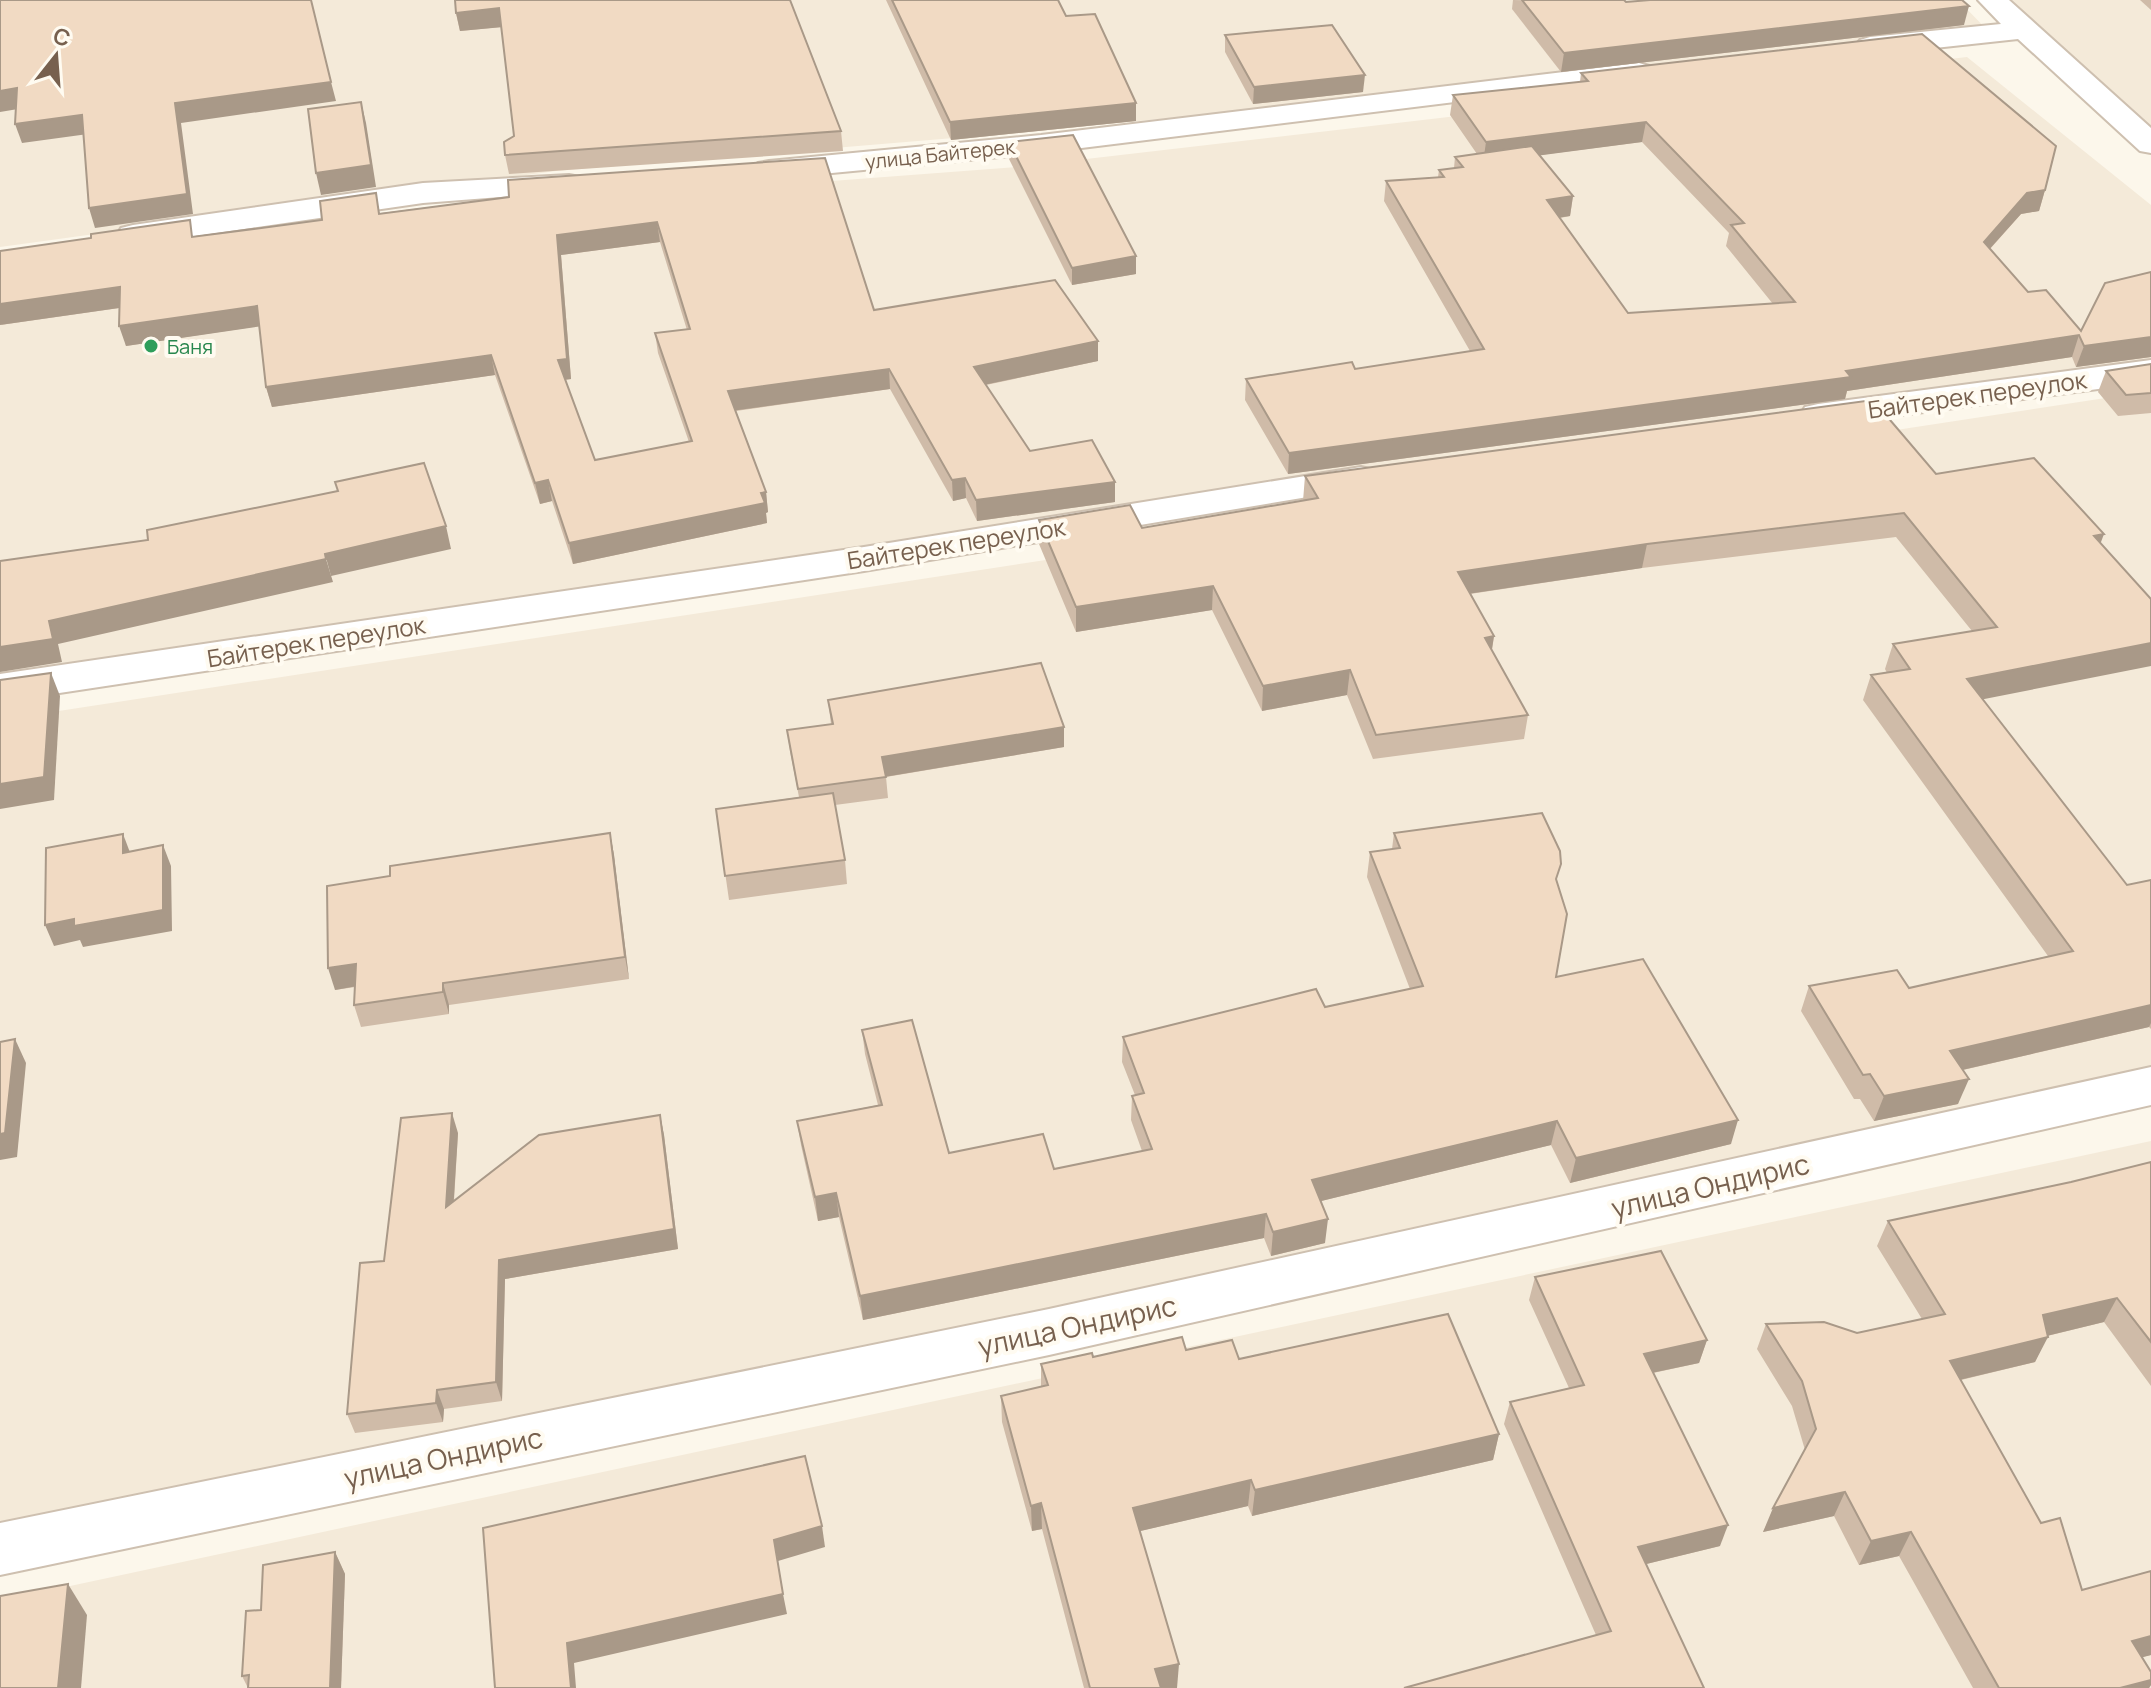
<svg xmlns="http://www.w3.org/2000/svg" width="2151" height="1688" font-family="Manrope,sans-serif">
<rect width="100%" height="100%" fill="#fcf7eb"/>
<g fill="#f4ead9">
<polygon points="0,0 1958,0 1996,39 1014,133 556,171 0,247"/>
<polygon points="1994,0 2151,0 2151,140"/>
<polygon points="1967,57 2151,205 2151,368 0,687 0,276 578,200 1017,167"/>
<polygon points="2151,391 2151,1083 0,1538 0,720"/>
<polygon points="2151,1141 2151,1688 0,1688 0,1601"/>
</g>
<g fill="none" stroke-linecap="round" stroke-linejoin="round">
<g stroke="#cec0b0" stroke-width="4">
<g id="street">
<polygon points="1978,0 2009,0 2151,128 2151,153 2140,151 2018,39 1870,55 1860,52 1855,46 1860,40 1870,37 2001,24"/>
<polygon points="1639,63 1649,66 1654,72 1649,78 1041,153 769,179 758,177 753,170 758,163 769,161 1041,135"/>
<polygon points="569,175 580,177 585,184 580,191 423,203 133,245 121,242 117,235 121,228 133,225 423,183"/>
<polygon points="2151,360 2151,382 1818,426 1805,423 1800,415 1805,407 1818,404"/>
<polygon points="1361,467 1374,470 1380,478 1374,486 864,571 0,702 0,674 864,547"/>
<polygon points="2151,1067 2151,1105 1049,1355 0,1575 0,1523 1049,1309"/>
</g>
</g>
<use href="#street" fill="#fff" fill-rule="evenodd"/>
</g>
<g fill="#cfbba8" fill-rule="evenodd">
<polygon points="886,0 1058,0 1066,16 1136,103 1136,121 951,140"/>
<polygon points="1513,0 1626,2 1964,25 1561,72 1512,9"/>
<polygon points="2140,0 2151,0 2151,10"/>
<polygon points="456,13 841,131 843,151 509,174 505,155 514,136 501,27 460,31"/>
<polygon points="1225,35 1363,92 1253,104 1225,52"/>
<path d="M 1581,73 L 2045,190 L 2039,211 L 2021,214 L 1990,249 L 2028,292 L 2081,331 L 2151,272 L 2151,357 L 2076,367 L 2072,357 L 1847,391 L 1845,399 L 1288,474 L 1245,400 L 1246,379 L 1355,369 L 1470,351 L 1384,201 L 1386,181 L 1438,177 L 1439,170 L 1454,168 L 1455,157 L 1477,154 L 1450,115 L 1453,95 L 1580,82 ZM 1642,142 L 1729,233 L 1726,246 L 1773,304 L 1628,313 L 1560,218 L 1570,216 L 1573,196 L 1540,155 Z"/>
<polygon points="1009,142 1136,256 1136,274 1072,285 1009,159"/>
<path d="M 825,158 L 874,310 L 1098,341 L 1098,361 L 986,385 L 1030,451 L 1115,482 L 1115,502 L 977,521 L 966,498 L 953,501 L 890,389 L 736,411 L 766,492 L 768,512 L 766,513 L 767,523 L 573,564 L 552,501 L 540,504 L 495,375 L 272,407 L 266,387 L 259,326 L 126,346 L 119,308 L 0,325 L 195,236 ZM 660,242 L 687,330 L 655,333 L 658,353 L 689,442 L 595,460 L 565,380 L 571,379 L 561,255 Z"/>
<polygon points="2151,364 2151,413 2118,416 2098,392 2106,371"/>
<polygon points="2034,458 1983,699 2127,885 2151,880 2151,1029 2149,1027 1963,1070 1958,1104 1874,1121 1860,1099 1854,1099 1801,1011 1809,986 1909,988 2048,956 1863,700 1871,675 1887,673 1885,669 1893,644 1972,631 1896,537 1642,568 1470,594 1494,636 1492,650 1528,715 1524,739 1373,759 1347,695 1262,711 1212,610 1076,632 1039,544 1039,520 1142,528 1303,501 1305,476 1936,474"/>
<polygon points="828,700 1064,727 1064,747 886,777 888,798 835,805 845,860 847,884 729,900 716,809 799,797 790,751 787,730 831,724"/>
<polygon points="610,833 614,855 629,979 449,1005 449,1014 361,1027 354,1005 355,987 335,990 390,876"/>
<polygon points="1394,833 1558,883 1556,977 1731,1144 1570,1183 1551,1145 1321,1201 1325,1243 1271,1256 1264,1238 863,1320 839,1217 818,1221 801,1145 797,1121 878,1105 865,1054 862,1030 949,1153 1054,1169 1142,1151 1131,1120 1132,1096 1135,1095 1122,1062 1123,1037 1325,1007 1410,989 1367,877 1370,852 1392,849"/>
<polygon points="660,1115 664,1135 678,1249 505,1279 502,1401 444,1409 443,1422 355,1433 347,1414 384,1261 458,1133 454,1201"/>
<polygon points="2151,1162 2151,1386 2104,1322 2047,1336 2035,1362 1961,1380 2041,1523 2082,1590 2151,1655 2142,1657 2151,1685 2149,1688 1973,1688 1899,1556 1859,1565 1834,1516 1763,1532 1805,1450 1792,1406 1757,1349 1766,1324 1857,1333 1922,1319 1877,1246 1888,1221 2071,1182"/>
<polygon points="1535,1277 1707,1340 1699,1363 1653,1373 1720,1546 1646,1564 1704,1688 1596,1635 1504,1424 1510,1402 1569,1388 1529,1300"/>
<polygon points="1186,1350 1239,1359 1499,1434 1493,1460 1252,1516 1248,1506 1140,1531 1177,1688 1084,1688 1042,1529 1032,1531 1002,1422 1001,1396 1041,1387 1041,1364 1093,1357"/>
<polygon points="335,1552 345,1574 341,1688 248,1688 242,1676 261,1610"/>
</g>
<g fill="#a99988">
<polygon points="1969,6 1964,25 1561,72 1564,53"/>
<polygon points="499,8 503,27 460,31 456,13"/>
<polygon points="1365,75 1363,92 1253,104 1254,87"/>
<polygon points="331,82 336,101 181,123 193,214 95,228 89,208 175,103"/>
<polygon points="17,88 24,108 0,112 0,91"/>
<polygon points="361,102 366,123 376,187 321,195 316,173"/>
<polygon points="1136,103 1136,121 951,140 950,122"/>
<polygon points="82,115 88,134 22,143 15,124"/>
<polygon points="1646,122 1642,142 1483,163 1486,142"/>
<polygon points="2045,190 2039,211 2021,214 1977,263 1984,242 2027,193"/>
<polygon points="1573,196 1570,216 1543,220 1547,200"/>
<polygon points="657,222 660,242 561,255 571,379 562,380 558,360 557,235"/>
<polygon points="1136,256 1136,274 1072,285 1072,268"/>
<polygon points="120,287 126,307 0,325 0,304"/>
<polygon points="257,306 262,326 126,346 119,326"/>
<polygon points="2079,335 2072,357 1847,391 1845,399 1288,474 1289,453"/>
<polygon points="2151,337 2151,357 2076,367 2084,346"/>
<polygon points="1098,341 1098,361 974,387 974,367"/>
<polygon points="491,355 495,375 272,407 266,387"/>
<polygon points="889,369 890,389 731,411 728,391"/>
<polygon points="965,478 966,498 953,501 952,480"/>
<polygon points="548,480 552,501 540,504 535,483"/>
<polygon points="1115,482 1115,502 977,521 976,500"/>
<polygon points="766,492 768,512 766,513 767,523 573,564 569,543"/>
<polygon points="446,526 451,549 331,576 325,554"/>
<polygon points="2104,534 2095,558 2094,536"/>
<polygon points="1647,544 1642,568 1454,596 1458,572"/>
<polygon points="326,559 333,582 58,644 62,662 0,672 0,647 49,621"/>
<polygon points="1213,586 1212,610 1076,632 1076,607"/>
<polygon points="1494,636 1490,661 1485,638"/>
<polygon points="2151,643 2151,666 1959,704 1967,679"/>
<polygon points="1350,670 1347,695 1262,711 1263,686"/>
<polygon points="51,673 60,696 54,800 0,809 0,784"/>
<polygon points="1064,727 1064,747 884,777 882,757"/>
<polygon points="610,833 614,855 629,979 625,957"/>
<polygon points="123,834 131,855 123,853"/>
<polygon points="163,845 171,866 172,931 83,947 80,940 54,946 45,925"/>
<polygon points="356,964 363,985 335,990 328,968"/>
<polygon points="443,983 449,1005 449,1014 443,992"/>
<polygon points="2151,1005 2151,1023 2149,1027 1940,1075 1950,1051"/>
<polygon points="15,1039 26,1063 17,1157 0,1160 0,1134"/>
<polygon points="1969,1079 1958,1104 1874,1121 1884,1096"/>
<polygon points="452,1113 458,1133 452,1227 446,1207"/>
<polygon points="660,1115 664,1135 678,1249 505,1279 502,1401 496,1382 499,1260"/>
<polygon points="1738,1120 1731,1144 1570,1183 1576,1158"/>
<polygon points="1557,1121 1551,1145 1309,1204 1312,1180"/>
<polygon points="836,1193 839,1217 818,1221 815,1197"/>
<polygon points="1266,1214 1264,1238 863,1320 860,1296"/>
<polygon points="1328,1219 1325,1243 1271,1256 1273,1232"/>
<polygon points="2117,1298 2104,1322 2030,1340 2043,1315"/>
<polygon points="2048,1337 2035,1362 1938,1385 1950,1361"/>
<polygon points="1707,1340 1699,1363 1637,1376 1644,1354"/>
<polygon points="437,1390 444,1409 443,1422 436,1403"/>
<polygon points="1499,1434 1493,1460 1252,1516 1255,1490"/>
<polygon points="1251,1480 1248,1506 1132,1533 1133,1508"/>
<polygon points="1845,1492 1834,1516 1763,1532 1773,1508"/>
<polygon points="1041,1503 1042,1529 1032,1531 1031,1506"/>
<polygon points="1728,1525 1720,1546 1630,1568 1638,1547"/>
<polygon points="822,1526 825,1547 778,1561 774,1540"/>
<polygon points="1911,1532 1899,1556 1859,1565 1871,1541"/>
<polygon points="335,1552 345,1574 341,1688 330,1688"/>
<polygon points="68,1584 87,1615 81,1688 58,1688"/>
<polygon points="783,1594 787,1614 574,1663 576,1688 571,1688 567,1643"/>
<polygon points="2151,1636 2151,1655 2117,1664 2132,1641"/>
<polygon points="1179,1664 1177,1688 1154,1688 1155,1669"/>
<polygon points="2151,1680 2151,1685 2149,1688 2120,1688"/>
</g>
<g fill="#f1dac3" stroke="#a99988" stroke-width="2" fill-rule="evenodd">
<polygon points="0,0 311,0 331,82 175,103 187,194 89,208 82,115 15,124 17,88 0,91"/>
<polygon points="455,0 790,0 841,131 505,155 504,142 514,136 499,8 456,13"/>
<polygon points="892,0 1058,0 1066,16 1095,14 1136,103 950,122"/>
<polygon points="1522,0 1624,0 1626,2 1650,0 1962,0 1969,6 1564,53"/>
<polygon points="1332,25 1365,75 1254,87 1225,35"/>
<polygon points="1922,34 2056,146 2045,190 2027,193 1984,242 2028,292 2046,290 2081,331 2105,283 2151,272 2151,337 2084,346 2079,335 1846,371 1851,377 1289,453 1246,379 1352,362 1355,369 1484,349 1386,181 1444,177 1439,170 1463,167 1455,157 1532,146 1573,196 1547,200 1628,313 1795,302 1731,225 1744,223 1646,122 1486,142 1453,95 1588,81 1581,73"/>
<polygon points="361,102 371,165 316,173 308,109"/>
<polygon points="1073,135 1136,256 1072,268 1009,142"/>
<path d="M 825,158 L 874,310 L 1055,280 L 1098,341 L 974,367 L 1030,451 L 1092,440 L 1115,482 L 976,500 L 965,478 L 952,480 L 889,369 L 728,391 L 766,492 L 761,493 L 765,503 L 569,543 L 548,480 L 535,483 L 491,355 L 266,387 L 257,306 L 119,326 L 120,287 L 0,304 L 0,251 L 91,238 L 91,234 L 190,220 L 192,237 L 322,220 L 320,201 L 376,193 L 379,214 L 509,197 L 508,180 ZM 657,222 L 690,329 L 655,333 L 692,441 L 595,460 L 558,360 L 567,359 L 557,235 Z"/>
<polygon points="2151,364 2151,393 2126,395 2106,371"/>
<polygon points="1873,400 1936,474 2034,458 2104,534 2094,536 2151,599 2151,643 1967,679 2127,885 2151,880 2151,1005 1950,1051 1969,1079 1884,1096 1870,1074 1863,1075 1809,986 1897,970 1909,988 2073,951 1871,675 1910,669 1893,644 1997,627 1904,513 1647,544 1458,572 1494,636 1485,638 1528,715 1376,735 1350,670 1263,686 1213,586 1076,607 1039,520 1130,505 1142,528 1318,498 1305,476"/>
<polygon points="424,463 446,526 325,554 326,559 49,621 53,639 0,647 0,561 148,540 147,530 338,491 335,482"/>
<polygon points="1041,663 1064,727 882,757 886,777 798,789 787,730 833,724 828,700"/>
<polygon points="51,673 44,777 0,784 0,680"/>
<polygon points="833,793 845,860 725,876 716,809"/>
<polygon points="1542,813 1560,851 1561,864 1556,879 1567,914 1556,977 1643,959 1738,1120 1576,1158 1557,1121 1312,1180 1328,1219 1273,1232 1266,1214 860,1296 836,1193 815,1197 797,1121 882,1105 862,1030 912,1020 949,1153 1043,1134 1054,1169 1152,1149 1132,1096 1144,1093 1123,1037 1316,989 1325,1007 1423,986 1370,852 1400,848 1394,833"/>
<polygon points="610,833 625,957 443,983 443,992 354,1005 356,964 328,968 327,886 390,876 390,866"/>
<polygon points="123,834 123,853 163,845 163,910 74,926 74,919 45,925 46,848"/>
<polygon points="15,1039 5,1133 0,1134 0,1042"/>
<polygon points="452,1113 446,1207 539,1135 660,1115 674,1229 499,1260 496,1382 437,1390 436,1403 347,1414 360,1263 384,1261 401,1118"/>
<polygon points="2151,1162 2151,1342 2117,1298 2043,1315 2048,1337 1950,1361 2041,1523 2060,1518 2082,1590 2151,1571 2151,1636 2132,1641 2151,1672 2151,1680 2120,1688 1999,1688 1911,1532 1871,1541 1845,1492 1773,1508 1816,1429 1802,1381 1766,1324 1824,1322 1857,1333 1945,1314 1888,1221 2071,1182"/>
<polygon points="1661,1251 1707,1340 1644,1354 1728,1525 1638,1547 1704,1688 1404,1688 1611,1631 1510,1402 1584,1385 1535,1277"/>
<polygon points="1448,1314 1499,1434 1255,1490 1251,1480 1133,1508 1179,1664 1155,1669 1161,1688 1090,1688 1041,1503 1031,1506 1001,1396 1048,1385 1041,1364 1092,1353 1093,1357 1182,1337 1186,1350 1232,1340 1239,1359"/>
<polygon points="805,1456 822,1526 774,1540 783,1594 567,1643 571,1688 495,1688 483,1528"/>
<polygon points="335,1552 330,1688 248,1688 249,1675 242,1676 246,1611 261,1610 263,1565"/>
<polygon points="68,1584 58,1688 0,1688 0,1596"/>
</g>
<circle fill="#2e9e5b" stroke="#fffbf1" stroke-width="3" cx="151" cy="346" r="8"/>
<g text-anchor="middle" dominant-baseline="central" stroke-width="8" stroke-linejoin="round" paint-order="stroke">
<g font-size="20" fill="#77604e" stroke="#fffbf1">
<text transform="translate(940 154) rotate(-6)">улица Байтерек</text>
</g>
<g font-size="20" fill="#27864d" stroke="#fffbf1" text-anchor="start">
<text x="167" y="346">Баня</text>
</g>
<g font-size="24" fill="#77604e" stroke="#fffbf1">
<text transform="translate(1977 394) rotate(-8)">Байтерек переулок</text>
<text transform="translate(956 543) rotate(-9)">Байтерек переулок</text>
<text transform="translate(316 641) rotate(-9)">Байтерек переулок</text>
</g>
<g font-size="28" fill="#77604e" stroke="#fffbf1">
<text transform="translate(1710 1185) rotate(-13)">улица Ондирис</text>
<text transform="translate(1077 1325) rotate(-12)">улица Ондирис</text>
<text transform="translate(443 1457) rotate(-12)">улица Ондирис</text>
</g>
</g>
<g transform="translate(56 56) rotate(17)" stroke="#fffbf1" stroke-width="6" paint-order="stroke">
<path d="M0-6L14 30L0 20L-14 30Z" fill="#77604e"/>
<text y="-12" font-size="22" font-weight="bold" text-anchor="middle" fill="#77604e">С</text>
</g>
</svg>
